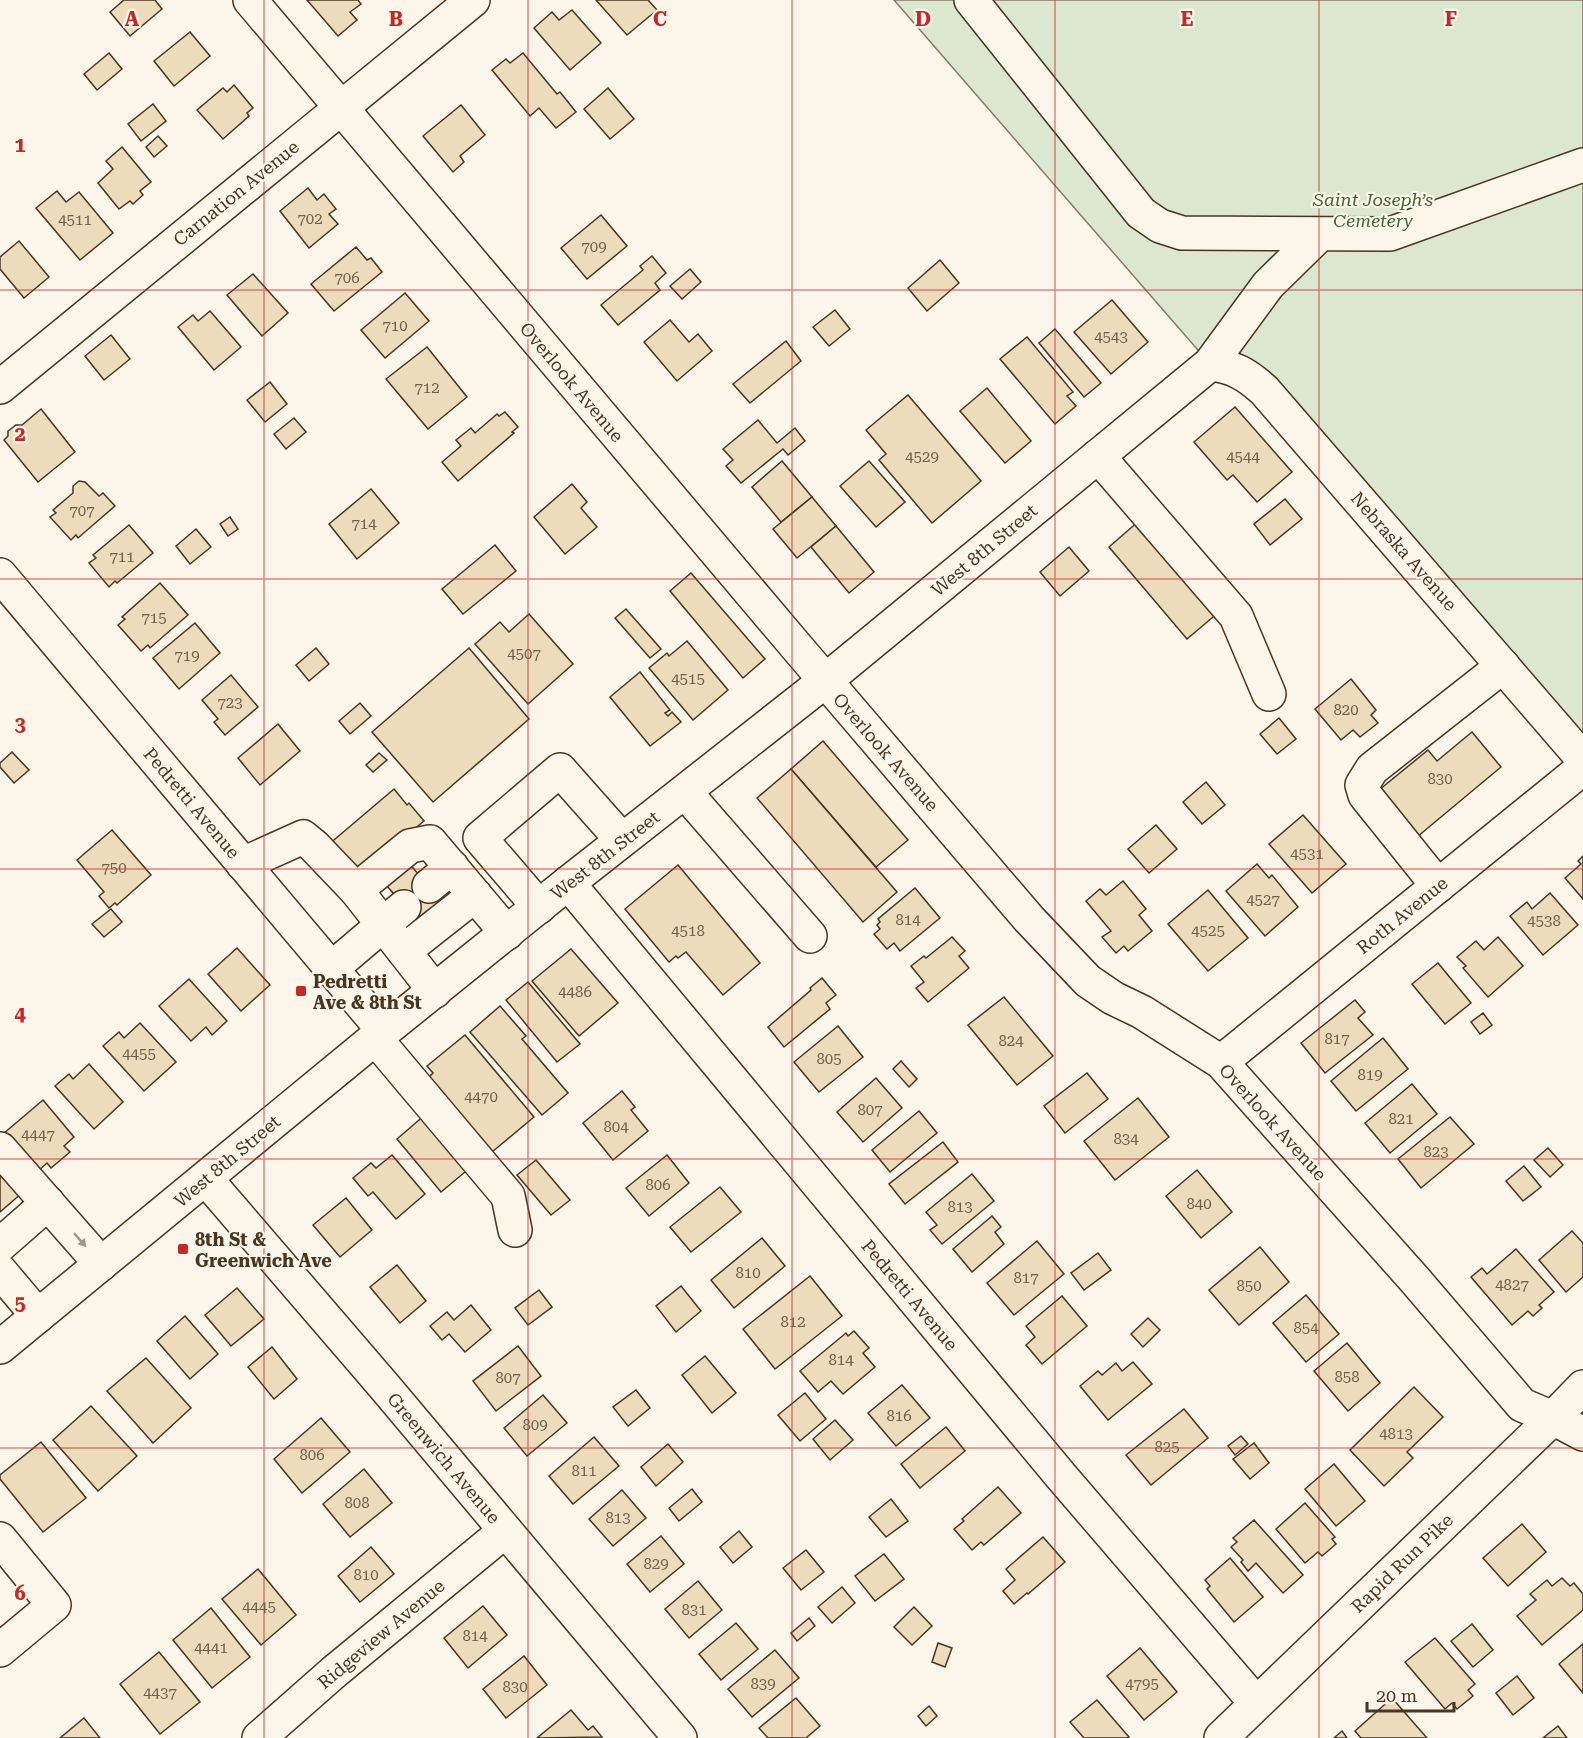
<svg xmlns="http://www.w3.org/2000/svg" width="1583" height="1738" font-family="'Roboto Serif',serif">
<rect width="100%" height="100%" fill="#fbf6e9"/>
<polygon fill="#dce7d0" stroke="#887966" stroke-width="1.5" points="894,0 1583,0 1583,759 1299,428 1210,364"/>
<g fill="#ecdcbc" stroke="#4a3520" stroke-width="1.5">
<polygon points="124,0 155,0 162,9 130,36 110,12"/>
<polygon points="307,0 358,0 361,4 350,12 357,20 338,36"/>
<polygon points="596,0 648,0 657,10 627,35"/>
<polygon points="572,10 601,43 570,70 534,28 552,12 559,20"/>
<polygon points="190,32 210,56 174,86 154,61"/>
<polygon points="109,53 122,69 97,90 84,74"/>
<polygon points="523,53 557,94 560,92 576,112 556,128 539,108 530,116 492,70 506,59 510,63"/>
<polygon points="234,85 253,108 247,113 249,116 223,139 197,110 223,88 227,92"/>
<polygon points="608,88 634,119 610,139 584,109"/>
<polygon points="153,104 166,121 141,141 128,124"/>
<polygon points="461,105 485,135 460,156 464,162 453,172 423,136"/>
<polygon points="158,136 167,146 154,157 146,147"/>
<polygon points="122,147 151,182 140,191 143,195 133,204 130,201 119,209 98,183 113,169 106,161"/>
<polygon points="308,188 317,200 324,194 336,209 329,214 338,224 309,248 280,211"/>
<polygon points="57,191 66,202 79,192 113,233 80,260 36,208"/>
<polygon points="601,215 627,246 587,279 561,248"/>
<polygon points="19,241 49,277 24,298 0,269 0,257"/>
<polygon points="356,247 367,260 371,258 382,272 334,311 311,284"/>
<polygon points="652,256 666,273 655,283 660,290 618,325 601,305 643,270 640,266"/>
<polygon points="940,260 959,283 927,311 908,288"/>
<polygon points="690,269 701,282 682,299 670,286"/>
<polygon points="253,274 288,313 262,336 227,295"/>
<polygon points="405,293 429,321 385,358 361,330"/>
<polygon points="1112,300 1148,342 1111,374 1074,332"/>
<polygon points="835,310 850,329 829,346 813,327"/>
<polygon points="210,311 241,347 214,370 178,327 193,315 198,321"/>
<polygon points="670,320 689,342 698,334 712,351 677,381 644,342"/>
<polygon points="1055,329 1101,383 1084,397 1039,343"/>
<polygon points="111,335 130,359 104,380 85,356"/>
<polygon points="1027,337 1073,392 1067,396 1076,406 1055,424 1000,359"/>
<polygon points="786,341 801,361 750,403 733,384"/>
<polygon points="427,347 467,397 428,429 386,379"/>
<polygon points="270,382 287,404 265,422 247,400"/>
<polygon points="987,388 1031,441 1005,463 960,411"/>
<polygon points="908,395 981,481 932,523 879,460 886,454 866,430"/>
<polygon points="1235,407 1292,472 1257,502 1233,475 1227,480 1194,442"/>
<polygon points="41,409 75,452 38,482 4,440 8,436 8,431 16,425 22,425"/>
<polygon points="505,412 518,427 512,432 514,433 458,481 442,462 461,446 456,440 471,428 475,433 497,414 499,416"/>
<polygon points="294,418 306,432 286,449 274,434"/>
<polygon points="758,420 777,443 795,428 805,441 788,455 783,449 741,483 726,466 733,460 723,449"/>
<polygon points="782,461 812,497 781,522 752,487"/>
<polygon points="869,461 905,502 876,527 840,486"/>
<polygon points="79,481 85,482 99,496 103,493 115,506 78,538 76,535 71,540 50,517 56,513 53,510 73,493 73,486"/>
<polygon points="572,484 587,502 581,508 597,527 565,554 534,517"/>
<polygon points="371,489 399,523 357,559 329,524"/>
<polygon points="812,497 836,526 797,558 773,529"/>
<polygon points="1285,499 1302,519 1270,545 1254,524"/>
<polygon points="230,517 238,529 228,536 220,524"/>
<polygon points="1140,520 1219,612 1187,639 1109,547"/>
<polygon points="129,525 153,553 117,583 115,581 109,587 89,563 96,558 93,555"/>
<polygon points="836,526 874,572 849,593 811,547"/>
<polygon points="196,529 211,547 190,564 176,546"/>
<polygon points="495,545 516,571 463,614 442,589"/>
<polygon points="1069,547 1089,571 1060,596 1040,572"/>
<polygon points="691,573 765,659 743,678 670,591"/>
<polygon points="160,583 188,615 150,648 148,645 141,651 118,625 125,619 122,617"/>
<polygon points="626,609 661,649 650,658 615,618"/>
<polygon points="529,614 573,664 528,704 475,644 500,622 509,632"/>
<polygon points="195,623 220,653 179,689 153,658"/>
<polygon points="687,641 728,690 693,720 649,668 667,653 669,656"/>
<polygon points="316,648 329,664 309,681 296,665"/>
<polygon points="469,648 529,719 433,802 372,732"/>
<polygon points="640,672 670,710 665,713 668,716 672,712 681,722 650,746 610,697"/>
<polygon points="231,675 258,707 225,735 214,722 218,719 202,700"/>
<polygon points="1351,679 1376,710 1371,715 1378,723 1360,737 1353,730 1341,740 1315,709"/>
<polygon points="360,703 371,716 350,734 339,721"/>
<polygon points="1279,718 1296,739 1277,754 1260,734"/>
<polygon points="278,724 300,751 260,785 238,758"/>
<polygon points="1472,732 1501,767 1417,837 1379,790 1428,750 1437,761"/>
<polygon points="823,741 908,840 876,867 791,769"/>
<polygon points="12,752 29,770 14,783 0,767 0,763"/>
<polygon points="379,753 387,760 373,772 366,765"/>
<polygon points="791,769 897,892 863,922 757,798"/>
<polygon points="1206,782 1225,805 1202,824 1183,802"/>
<polygon points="394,789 407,805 409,803 424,821 356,878 328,845"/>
<polygon points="1303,815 1346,864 1312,893 1269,844"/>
<polygon points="1156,825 1177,849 1149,873 1128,849"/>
<polygon points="112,830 151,875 117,905 115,903 109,908 99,896 104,892 77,860"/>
<polygon points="1583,856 1583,899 1565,878 1581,864 1578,861"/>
<polygon points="405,859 429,886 447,908 423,928 381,879"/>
<polygon points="1257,864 1269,878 1272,875 1298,907 1265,936 1226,891"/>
<polygon points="678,865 760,963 723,995 686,952 678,958 676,956 669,962 625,909"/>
<polygon points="1123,881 1146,909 1139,915 1152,931 1128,951 1124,946 1116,953 1102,937 1111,931 1086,901 1100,889 1106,895"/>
<polygon points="915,888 940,918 900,951 894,943 887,949 874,934 880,929 877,925 880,922 878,919"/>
<polygon points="1208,890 1248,938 1208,971 1168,924"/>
<polygon points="1550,893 1578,925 1543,955 1510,916 1527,902 1532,909"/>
<polygon points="111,909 122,922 104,937 92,924"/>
<polygon points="952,937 965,951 959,956 969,968 928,1002 916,988 924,982 911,966 924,956 926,958"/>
<polygon points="1498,937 1523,966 1488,997 1463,968 1466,966 1457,957 1476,941 1484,950"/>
<polygon points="237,948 270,985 241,1011 208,974"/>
<polygon points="571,949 618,1003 579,1036 532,981"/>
<polygon points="1438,963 1471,1003 1445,1024 1412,984"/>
<polygon points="822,978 836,995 826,1003 830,1009 784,1047 768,1027 811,990 810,988"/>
<polygon points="189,979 227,1021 212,1035 206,1027 191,1041 159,1006"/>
<polygon points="528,982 580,1044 557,1062 506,1000"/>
<polygon points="1004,997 1053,1056 1017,1085 968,1025"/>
<polygon points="1355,1000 1365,1012 1358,1018 1373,1035 1325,1073 1301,1043"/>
<polygon points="500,1006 526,1036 522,1039 568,1093 542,1115 470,1032"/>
<polygon points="1483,1013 1492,1025 1480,1034 1471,1022"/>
<polygon points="140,1023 176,1062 144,1091 103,1046 119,1032 124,1038"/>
<polygon points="838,1026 863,1057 819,1092 794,1062"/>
<polygon points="465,1035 534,1117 492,1152 429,1077 433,1073 427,1066"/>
<polygon points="1383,1038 1408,1069 1356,1111 1331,1081"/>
<polygon points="901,1061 917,1079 909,1087 893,1069"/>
<polygon points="89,1064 123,1102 94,1129 55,1086 69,1074 73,1079"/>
<polygon points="1087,1073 1108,1099 1065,1133 1044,1106"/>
<polygon points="876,1078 902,1108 863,1142 837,1112"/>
<polygon points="1412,1084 1437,1114 1390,1153 1365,1123"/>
<polygon points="622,1091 635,1107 631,1110 648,1131 613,1160 583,1123"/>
<polygon points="1138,1098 1169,1137 1115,1180 1084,1141"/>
<polygon points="43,1100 74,1137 64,1146 70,1152 51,1168 47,1163 36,1173 3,1134"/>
<polygon points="919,1111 937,1133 890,1172 872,1150"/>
<polygon points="426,1114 471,1167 441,1192 397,1139"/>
<polygon points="1450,1117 1474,1144 1421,1188 1398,1159"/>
<polygon points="943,1142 958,1162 905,1204 889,1184"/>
<polygon points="1548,1148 1563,1165 1550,1177 1534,1160"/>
<polygon points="392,1155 425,1194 396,1219 373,1192 368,1196 353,1178 371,1163 376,1168"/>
<polygon points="667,1155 689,1183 649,1216 626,1188"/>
<polygon points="536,1160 570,1200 551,1215 517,1175"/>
<polygon points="0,1166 22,1193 0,1212"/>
<polygon points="1524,1166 1541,1187 1523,1201 1506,1181"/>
<polygon points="1197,1170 1232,1212 1201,1238 1166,1196"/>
<polygon points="972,1174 994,1201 942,1244 930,1230 937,1225 926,1212"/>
<polygon points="720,1187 741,1212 691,1252 670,1227"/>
<polygon points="346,1198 372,1230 340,1257 313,1225"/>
<polygon points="992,1216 1001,1227 995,1232 1004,1244 972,1272 953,1249"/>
<polygon points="1572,1231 1583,1243 1583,1277 1566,1292 1539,1260"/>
<polygon points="762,1238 785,1266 734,1308 711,1280"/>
<polygon points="1037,1241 1064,1274 1014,1315 987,1283"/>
<polygon points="1260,1247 1289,1282 1239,1325 1209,1290"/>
<polygon points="1516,1249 1554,1292 1539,1305 1542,1308 1533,1316 1528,1311 1512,1325 1471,1277 1482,1268 1487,1274"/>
<polygon points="1098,1253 1111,1270 1084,1290 1071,1273"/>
<polygon points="397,1265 426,1301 400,1323 370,1287"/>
<polygon points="810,1276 842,1316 775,1369 743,1329"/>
<polygon points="681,1286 701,1311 676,1332 656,1306"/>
<polygon points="237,1288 264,1319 231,1346 205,1315"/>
<polygon points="539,1290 552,1307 528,1325 515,1308"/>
<polygon points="1306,1295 1339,1334 1306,1362 1273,1323"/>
<polygon points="1062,1296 1087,1326 1042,1364 1026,1345 1035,1337 1026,1326"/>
<polygon points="471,1305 491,1330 465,1352 449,1334 442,1340 430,1326 447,1312 454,1320"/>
<polygon points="185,1316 218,1354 190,1379 157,1341"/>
<polygon points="1148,1318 1160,1330 1143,1347 1131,1334"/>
<polygon points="854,1331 869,1348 863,1353 875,1367 843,1394 831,1381 818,1392 800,1371 846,1333 848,1336"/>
<polygon points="1347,1343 1380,1383 1348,1411 1314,1371"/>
<polygon points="518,1346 541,1376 496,1411 473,1381"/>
<polygon points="272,1347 297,1379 274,1399 248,1367"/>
<polygon points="705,1356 736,1393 712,1413 682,1375"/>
<polygon points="146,1358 191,1408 153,1443 107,1391"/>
<polygon points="1133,1362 1152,1384 1108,1420 1080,1386 1098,1371 1102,1375 1116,1363 1122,1371"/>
<polygon points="902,1385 930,1418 896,1446 868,1413"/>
<polygon points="1414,1387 1443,1417 1407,1452 1413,1458 1384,1486 1350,1450"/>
<polygon points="636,1390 650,1408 628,1426 613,1407"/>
<polygon points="805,1393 826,1419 800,1441 778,1415"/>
<polygon points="543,1395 567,1423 527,1456 504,1428"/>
<polygon points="91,1406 137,1456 98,1491 53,1440"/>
<polygon points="1184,1409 1208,1438 1151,1485 1126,1455"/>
<polygon points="321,1418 350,1452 302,1493 274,1459"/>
<polygon points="835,1420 853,1440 830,1460 813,1439"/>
<polygon points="946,1427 965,1451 920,1488 901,1464"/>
<polygon points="1241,1436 1248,1444 1235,1455 1228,1446"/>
<polygon points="594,1437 619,1466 573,1504 549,1476"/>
<polygon points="41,1442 86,1498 43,1532 0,1479 0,1475"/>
<polygon points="1254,1443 1269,1463 1250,1479 1233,1459"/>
<polygon points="668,1444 683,1462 656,1486 641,1467"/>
<polygon points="1334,1464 1365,1501 1336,1526 1305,1489"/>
<polygon points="364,1469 392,1503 350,1537 323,1504"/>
<polygon points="998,1487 1021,1513 984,1545 981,1542 972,1550 954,1529 964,1521 962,1519"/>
<polygon points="692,1489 702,1502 679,1521 669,1508"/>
<polygon points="622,1490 646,1518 613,1546 589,1519"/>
<polygon points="891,1499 908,1521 886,1537 869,1517"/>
<polygon points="1305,1503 1335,1537 1332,1539 1336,1544 1322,1556 1318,1552 1305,1563 1276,1529"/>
<polygon points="1254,1520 1303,1575 1283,1593 1256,1563 1248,1571 1241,1562 1243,1560 1231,1547 1237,1542 1233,1538"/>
<polygon points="1522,1524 1546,1552 1508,1586 1483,1558"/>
<polygon points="739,1531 752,1547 733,1563 720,1547"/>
<polygon points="661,1536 684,1564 650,1592 627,1564"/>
<polygon points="1043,1537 1065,1562 1028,1594 1027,1593 1014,1604 1003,1591 1015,1580 1006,1569"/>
<polygon points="371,1547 394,1574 360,1602 338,1576"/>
<polygon points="806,1550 824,1572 801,1590 783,1568"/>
<polygon points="884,1554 904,1579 875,1601 855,1576"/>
<polygon points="1230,1558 1263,1597 1234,1622 1207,1589 1210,1586 1205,1580"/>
<polygon points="258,1569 296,1615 261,1645 222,1599"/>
<polygon points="1562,1578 1570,1586 1574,1583 1583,1594 1583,1610 1542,1645 1517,1616 1536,1600 1530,1594 1547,1580 1552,1586"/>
<polygon points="698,1581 722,1610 689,1638 665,1609"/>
<polygon points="842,1587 855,1603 832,1623 818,1607"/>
<polygon points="483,1606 507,1635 468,1668 444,1638"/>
<polygon points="914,1607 932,1626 912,1645 894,1627"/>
<polygon points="211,1608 250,1657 212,1688 173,1640"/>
<polygon points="809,1618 815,1626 797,1641 791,1633"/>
<polygon points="736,1623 758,1649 721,1680 699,1654"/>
<polygon points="1472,1624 1493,1650 1473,1667 1451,1641"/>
<polygon points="1435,1638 1475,1684 1468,1690 1473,1696 1457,1709 1452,1703 1445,1709 1405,1662"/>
<polygon points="938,1643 952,1648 945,1667 932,1662"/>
<polygon points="1583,1644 1583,1693 1559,1664"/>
<polygon points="1140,1648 1177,1692 1144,1720 1107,1676"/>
<polygon points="775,1650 799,1678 752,1717 728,1689"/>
<polygon points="159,1652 200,1702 160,1734 120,1684"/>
<polygon points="524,1656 547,1685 506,1718 483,1689"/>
<polygon points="1517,1676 1534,1698 1513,1715 1496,1693"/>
<polygon points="796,1698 820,1726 806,1738 768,1738 759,1728"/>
<polygon points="1392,1698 1427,1738 1361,1738 1355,1731"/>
<polygon points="1097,1700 1129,1737 1127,1738 1084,1738 1070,1722"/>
<polygon points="929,1706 937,1716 926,1726 918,1716"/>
<polygon points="571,1710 588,1730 593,1726 602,1737 537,1738"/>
<polygon points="84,1718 100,1738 60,1738"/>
<polygon points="1558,1726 1567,1738 1543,1738"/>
<polygon points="1342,1731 1347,1738 1334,1738"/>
</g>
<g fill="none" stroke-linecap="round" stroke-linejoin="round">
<g stroke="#4a3520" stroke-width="36">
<g id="minor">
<polyline points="250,0 795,645 1029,919 1088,981 1113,998 1142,1012 1221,1062 1415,1280 1522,1405 1553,1418 1583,1434"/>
<polyline points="971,0 1141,213 1160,226 1182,233 1390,234 1583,165"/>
<path d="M 1210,364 C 1234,367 1246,374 1264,390 L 1583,759"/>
<polyline points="0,387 473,0"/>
<polyline points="1098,456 1236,616 1269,694"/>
<polyline points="0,575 384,1031"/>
<polyline points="685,792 810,936"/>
<polyline points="243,864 303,837 314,846 356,890"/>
<polyline points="568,883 1061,1476 1256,1703"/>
<polyline points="429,886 452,867"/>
<polyline points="1438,886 1365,795 1362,785 1372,769 1503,666"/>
<polyline points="539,907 480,838 560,770 622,840"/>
<polyline points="404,951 475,895"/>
<polyline points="331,969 404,907"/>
<polyline points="435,991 356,890 410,846 430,842 507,933"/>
<polyline points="375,1038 508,1196 515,1230"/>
<polyline points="1221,1062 1583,768"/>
<polyline points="0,1149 101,1264"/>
<polyline points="206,1179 384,1386 680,1738"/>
<polyline points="0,1245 48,1203"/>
<polyline points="0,1271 38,1316"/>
<polyline points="0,1347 384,1031 568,883 825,681 1210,364 1268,285 1319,235"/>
<polyline points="0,1539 54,1605 0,1650"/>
<polyline points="259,1738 334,1672 505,1531"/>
<polyline points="1221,1738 1553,1418 1583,1387"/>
</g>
</g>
<use href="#minor" stroke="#fbf6e9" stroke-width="33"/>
</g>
<defs><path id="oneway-solid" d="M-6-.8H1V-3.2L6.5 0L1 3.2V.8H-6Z" transform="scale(1.5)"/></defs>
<use fill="#a29684" href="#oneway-solid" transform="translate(80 1240) rotate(49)"/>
<path fill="none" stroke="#c62828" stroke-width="1.5" stroke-opacity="0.55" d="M 264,0 L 264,1738M 528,0 L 528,1738M 792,0 L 792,1738M 1055,0 L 1055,1738M 1319,0 L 1319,1738M 0,290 L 1583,290M 0,579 L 1583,579M 0,869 L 1583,869M 0,1159 L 1583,1159M 0,1448 L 1583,1448"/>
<g fill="#c62828" stroke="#fbf6e9" stroke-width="2">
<rect x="295" y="985" width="12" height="12" rx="3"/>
<rect x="177" y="1243" width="12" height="12" rx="3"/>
</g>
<g text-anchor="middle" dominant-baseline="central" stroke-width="4.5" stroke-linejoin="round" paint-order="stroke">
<g font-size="15" fill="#725f47">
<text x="310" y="219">702</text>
<text x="75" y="220">4511</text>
<text x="594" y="247">709</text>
<text x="347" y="278">706</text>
<text x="395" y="326">710</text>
<text x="1111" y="337">4543</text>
<text x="427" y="388">712</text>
<text x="922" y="457">4529</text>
<text x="1243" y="457">4544</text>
<text x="82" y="511">707</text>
<text x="364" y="524">714</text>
<text x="122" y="557">711</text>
<text x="154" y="618">715</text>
<text x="524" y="654">4507</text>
<text x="187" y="656">719</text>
<text x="688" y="679">4515</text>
<text x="230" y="703">723</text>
<text x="1346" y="710">820</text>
<text x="1440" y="779">830</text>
<text x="1307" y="854">4531</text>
<text x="114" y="868">750</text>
<text x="1263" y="900">4527</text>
<text x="908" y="920">814</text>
<text x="1544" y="921">4538</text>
<text x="688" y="931">4518</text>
<text x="1208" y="931">4525</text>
<text x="575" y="992">4486</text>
<text x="1337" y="1039">817</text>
<text x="1011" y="1041">824</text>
<text x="139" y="1054">4455</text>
<text x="829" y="1059">805</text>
<text x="1370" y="1075">819</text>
<text x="481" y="1097">4470</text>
<text x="870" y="1110">807</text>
<text x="1401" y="1119">821</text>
<text x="616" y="1127">804</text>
<text x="38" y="1135">4447</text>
<text x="1126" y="1139">834</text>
<text x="1436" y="1152">823</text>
<text x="658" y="1185">806</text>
<text x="1199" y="1204">840</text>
<text x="960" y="1207">813</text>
<text x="748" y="1273">810</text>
<text x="1026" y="1278">817</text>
<text x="1512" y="1285">4827</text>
<text x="1249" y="1286">850</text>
<text x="793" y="1322">812</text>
<text x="1306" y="1328">854</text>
<text x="841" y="1360">814</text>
<text x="1347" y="1377">858</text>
<text x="508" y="1378">807</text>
<text x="899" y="1416">816</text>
<text x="535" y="1425">809</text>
<text x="1396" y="1434">4813</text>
<text x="1167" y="1447">825</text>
<text x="312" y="1455">806</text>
<text x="584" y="1471">811</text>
<text x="357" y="1503">808</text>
<text x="618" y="1518">813</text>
<text x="656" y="1564">829</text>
<text x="366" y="1575">810</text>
<text x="259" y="1607">4445</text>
<text x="694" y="1610">831</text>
<text x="475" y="1636">814</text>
<text x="211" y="1648">4441</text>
<text x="763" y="1684">839</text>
<text x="1142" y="1684">4795</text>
<text x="515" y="1687">830</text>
<text x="160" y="1693">4437</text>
</g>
<g font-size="18" fill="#4a3520" stroke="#fbf6e9">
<text transform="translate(236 193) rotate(-39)">Carnation Avenue</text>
<text transform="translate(572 382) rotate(50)">Overlook Avenue</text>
<text transform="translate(984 550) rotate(-40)">West 8th Street</text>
<text transform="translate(1404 551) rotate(49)">Nebraska Avenue</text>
<text transform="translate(886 752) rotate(49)">Overlook Avenue</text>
<text transform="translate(192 803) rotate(50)">Pedretti Avenue</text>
<text transform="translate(605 855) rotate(-38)">West 8th Street</text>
<text transform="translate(1402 915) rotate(-39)">Roth Avenue</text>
<text transform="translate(1273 1122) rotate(48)">Overlook Avenue</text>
<text transform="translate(227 1161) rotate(-40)">West 8th Street</text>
<text transform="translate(910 1295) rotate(50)">Pedretti Avenue</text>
<text transform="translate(444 1458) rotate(50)">Greenwich Avenue</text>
<text transform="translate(1402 1563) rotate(-44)">Rapid Run Pike</text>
<text transform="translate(381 1634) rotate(-40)">Ridgeview Avenue</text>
</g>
<g font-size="18" font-style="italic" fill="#436837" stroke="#fbf6e9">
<text x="1373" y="199">Saint Joseph’s<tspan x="1373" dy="21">Cemetery</tspan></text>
</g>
<g font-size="18" font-weight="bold" fill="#4a3520" stroke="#fbf6e9" text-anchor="start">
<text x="313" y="981">Pedretti<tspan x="313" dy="21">Ave &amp; 8th St</tspan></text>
<text x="195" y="1239">8th St &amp;<tspan x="195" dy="21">Greenwich Ave</tspan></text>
</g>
</g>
<g font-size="20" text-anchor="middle" font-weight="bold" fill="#c62828" stroke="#fbf6e9" stroke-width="4.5" stroke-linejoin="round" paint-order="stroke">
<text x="132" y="26">A</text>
<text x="396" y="26">B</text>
<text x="660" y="26">C</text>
<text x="923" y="26">D</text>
<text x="1187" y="26">E</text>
<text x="1451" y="26">F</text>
<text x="20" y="152">1</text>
<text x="20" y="441">2</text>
<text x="20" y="731">3</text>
<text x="20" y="1021">4</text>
<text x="20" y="1310">5</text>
<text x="20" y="1600">6</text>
</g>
<path d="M1367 1702v9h87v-9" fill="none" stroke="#4a3520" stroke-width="3"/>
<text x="1376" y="1702" font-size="18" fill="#4a3520" stroke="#fbf6e9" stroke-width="4.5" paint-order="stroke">20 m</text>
</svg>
